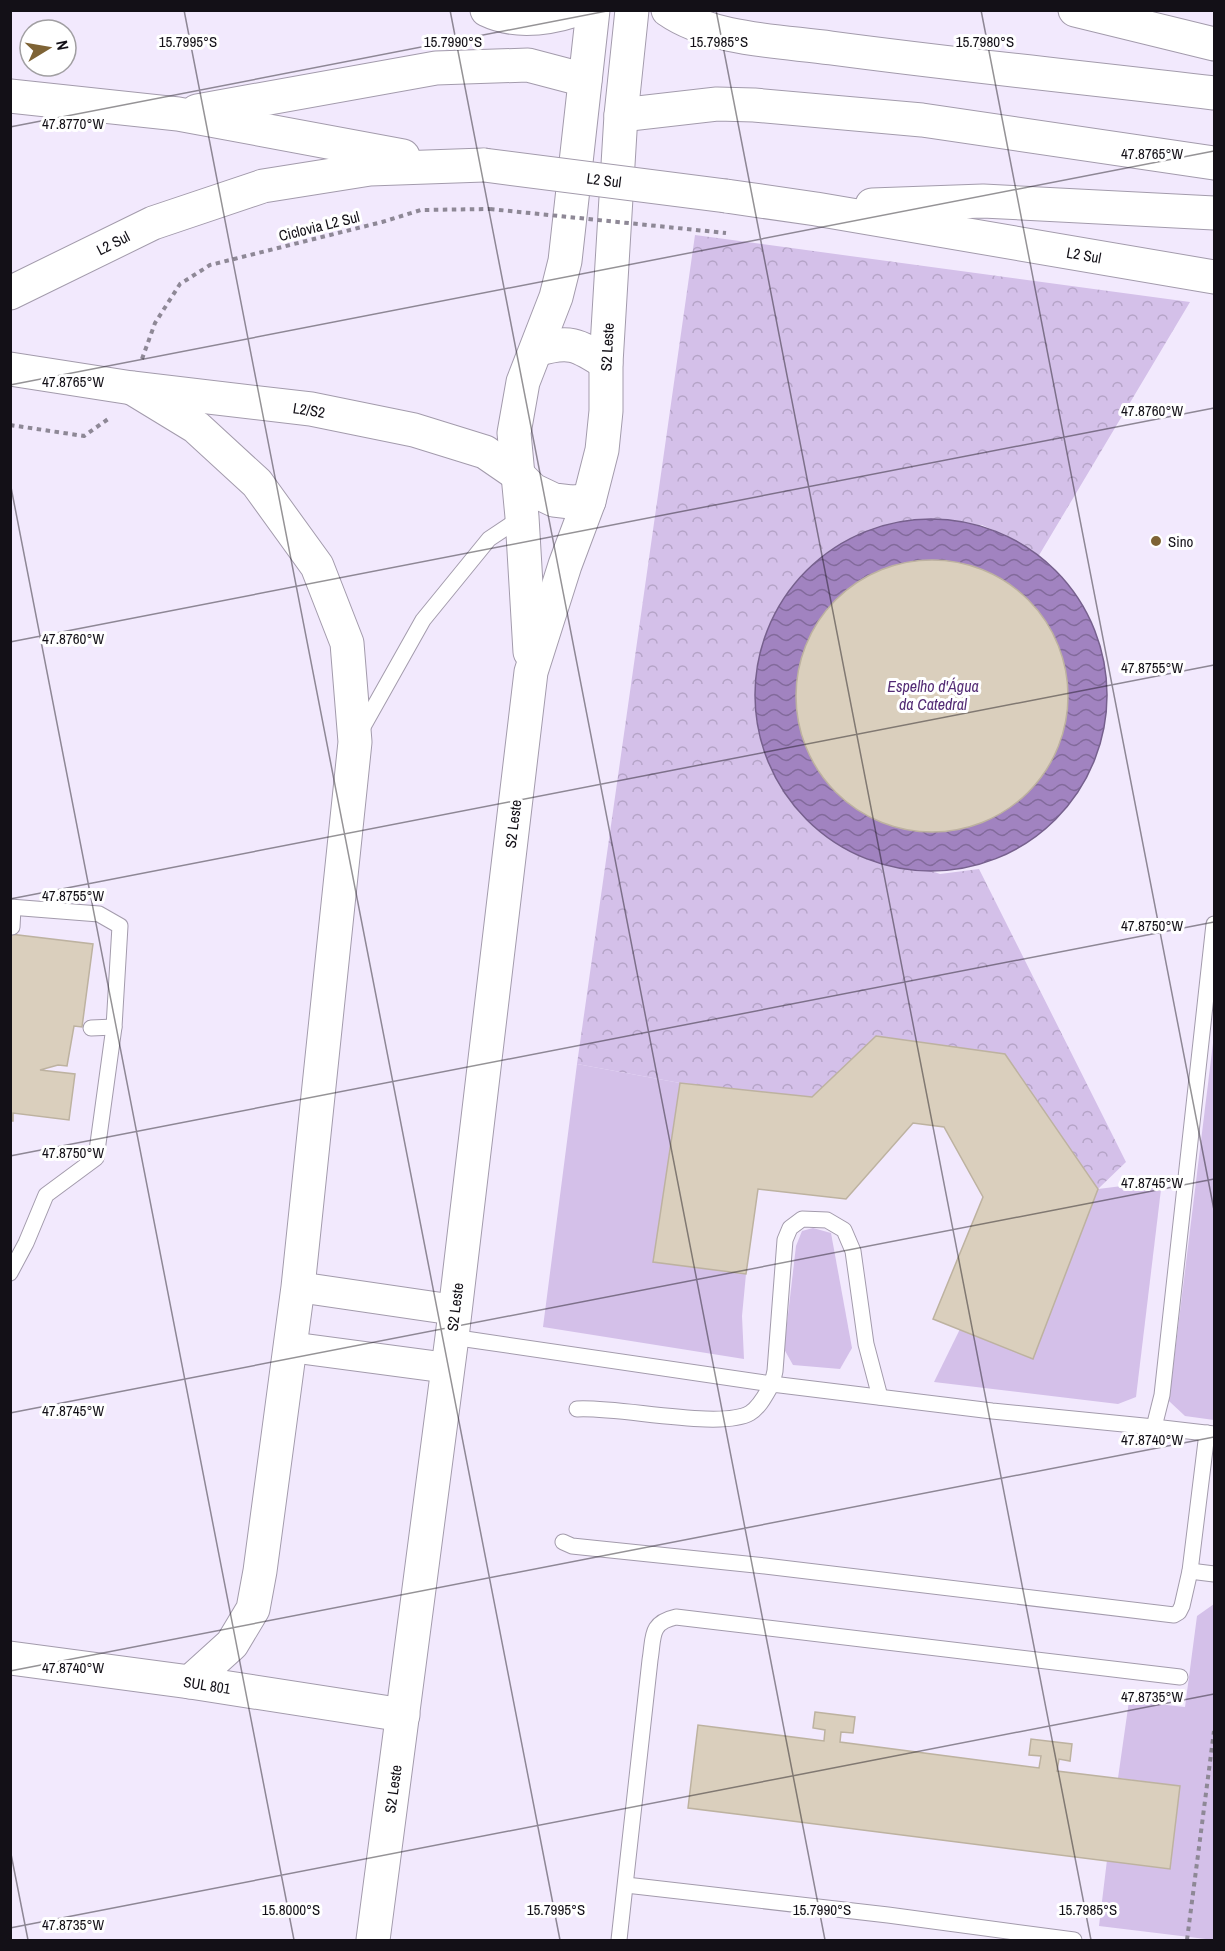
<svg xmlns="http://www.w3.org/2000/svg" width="1225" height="1951" font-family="'Archivo Narrow',sans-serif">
<defs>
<pattern id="park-crowns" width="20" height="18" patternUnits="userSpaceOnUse" patternTransform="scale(1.5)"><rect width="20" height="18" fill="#d4c0e9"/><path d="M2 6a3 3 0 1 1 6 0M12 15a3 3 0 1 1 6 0" fill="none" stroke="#b5a4c7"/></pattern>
<pattern id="water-waves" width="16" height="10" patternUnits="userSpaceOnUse" patternTransform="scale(1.5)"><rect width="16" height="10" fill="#a183c0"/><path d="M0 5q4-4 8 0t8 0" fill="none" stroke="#826a9b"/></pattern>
</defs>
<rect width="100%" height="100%" fill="#f2e9fd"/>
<g fill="#d4c0e9">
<polygon points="1214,1035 1214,1420 1185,1416 1169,1401"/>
<polygon points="577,1064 680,1083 653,1262 746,1274 742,1316 744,1359 543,1327"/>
<polygon points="1162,1181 1136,1397 1118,1404 934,1382 960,1329 1098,1189"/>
<polygon points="813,1228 831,1233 852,1348 840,1369 793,1365 784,1349 796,1246 802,1231"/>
<polygon points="1214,1604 1214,1940 1099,1926 1107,1860 1170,1869 1180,1786 1118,1778 1129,1701 1185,1707 1197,1616"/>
</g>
<polygon fill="url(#park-crowns)" points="695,235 1190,302 1038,557 1011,538 982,525 912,519 755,712 778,772 820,831 940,874 979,869 1126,1162 1098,1189 1004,1054 876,1036 812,1097 680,1083 577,1064"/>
<circle fill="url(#water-waves)" stroke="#76608d" stroke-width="1.5" cx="931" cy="695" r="176"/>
<g fill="#dacfbd" stroke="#bdb2a0" stroke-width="1.5">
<circle cx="932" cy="696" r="136"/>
<polygon points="10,934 93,944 82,1027 74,1026 67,1066 58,1065 40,1070 75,1074 69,1120 13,1113 13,1121 10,1121"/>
<polygon points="876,1036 1005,1054 1098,1189 1033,1359 933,1319 983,1197 944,1127 913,1123 846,1199 758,1189 746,1274 653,1262 680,1083 812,1097"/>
<polygon points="815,1712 855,1717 853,1733 841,1732 840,1742 1039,1768 1041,1756 1029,1755 1031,1739 1072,1744 1070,1761 1059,1759 1057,1771 1180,1786 1170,1869 688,1808 698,1725 824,1741 825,1730 813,1728"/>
</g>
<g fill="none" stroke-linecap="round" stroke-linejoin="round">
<g stroke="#a39bac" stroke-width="17">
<g id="service">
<polyline points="360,732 423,620 489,539 522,517"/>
<polyline points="10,907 99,914 120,926 114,1027 96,1158 46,1195 26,1243 10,1273"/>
<polyline points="1214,924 1162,1395 1154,1427 1214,1434"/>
<polyline points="12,927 13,908"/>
<polyline points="91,1028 114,1027"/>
<polyline points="452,1337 772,1384 775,1371 785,1240 790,1228 802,1219 827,1220 844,1230 853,1251 866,1344 880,1397"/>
<path d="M 577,1409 C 617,1406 721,1430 750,1413 C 760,1407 766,1394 772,1384 L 992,1411 L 1154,1427"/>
<polyline points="563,1542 572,1546 765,1566 1174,1615 1179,1612 1182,1606 1190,1571 1207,1433"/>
<polyline points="1190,1571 1214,1574"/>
<polyline points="626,1885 888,1915 1074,1940"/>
<path d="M 619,1940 L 650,1660 C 654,1637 649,1623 676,1617 L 1180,1677"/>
</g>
</g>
<g stroke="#a39bac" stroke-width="32">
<g id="minor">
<polyline points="298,1287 455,1310"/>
<polyline points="290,1347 448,1368"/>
</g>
</g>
<g stroke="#a39bac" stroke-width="35">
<g id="tertiary">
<polyline points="132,388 196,427 257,483 317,566 347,643 355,742 298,1287 260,1571 253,1609 232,1644 190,1682"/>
<polyline points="10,1658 190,1682 403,1715"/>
</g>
</g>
<g stroke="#a39bac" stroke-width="35">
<g id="secondary">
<path d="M 668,10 C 711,40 780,41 831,48 C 958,65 1087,78 1214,93"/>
<polyline points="621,115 717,104 754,105 922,120 1214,163"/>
<path d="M 536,350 C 569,340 577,344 606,363"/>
<polyline points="10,369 132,388 311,409 414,430 485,452 517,474 533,490 554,500 571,502 589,501"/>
<polyline points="530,652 522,517 514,433 523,382 556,297 565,261 593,10"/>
<polyline points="373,1940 452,1337 531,672 565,565 589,501 602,450 606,411 606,363 621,115 632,10"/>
</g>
</g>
<g stroke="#a39bac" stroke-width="35">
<g id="primary">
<path d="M 487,10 C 514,23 547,19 575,10"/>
<polyline points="1075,10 1214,44"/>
<polyline points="10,96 178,114 403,156"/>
<polyline points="197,111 436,68 528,65 585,80"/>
<polyline points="726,196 816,209 1214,277"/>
<polyline points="872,205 983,201 1214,213"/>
<polyline points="10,293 153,223 263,186 370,169 484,165"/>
</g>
</g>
<g stroke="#8e8896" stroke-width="4" stroke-dasharray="4.5 4.5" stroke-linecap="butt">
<polyline points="142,359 155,323 180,284 210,265 382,222 421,210 490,209"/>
<polyline points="10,425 84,436 111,417"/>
<polyline points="1187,1940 1214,1731"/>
</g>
<use href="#service" stroke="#fff" stroke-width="15"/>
<use href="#minor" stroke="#fff" stroke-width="30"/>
<use href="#tertiary" stroke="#fff" stroke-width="33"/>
<use href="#secondary" stroke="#fff" stroke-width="33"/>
<use href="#primary" stroke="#fff" stroke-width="33"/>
<g stroke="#a39bac" stroke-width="35" stroke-linecap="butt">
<polyline id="primary-bridge" points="484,165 726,196"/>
</g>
<polyline stroke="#8e8896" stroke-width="4" stroke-dasharray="4.5 4.5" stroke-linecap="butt" points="490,209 726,233"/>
<use href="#primary-bridge" stroke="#fff" stroke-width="33"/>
</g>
<path fill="none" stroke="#131017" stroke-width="1.5" stroke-opacity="0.45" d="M 184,10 L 560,1940M 450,10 L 825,1940M 716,10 L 1091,1940M 981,10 L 1214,1210M 10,127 L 612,10M 10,385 L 1214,151M 10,482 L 294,1940M 10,642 L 1214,408M 10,899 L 1214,665M 10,1156 L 1214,922M 10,1413 L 1214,1179M 10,1671 L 1214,1437M 10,1849 L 28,1940M 10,1928 L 1214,1694"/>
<circle fill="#7e6335" stroke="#fff" stroke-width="2" cx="1156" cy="541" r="6"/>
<g text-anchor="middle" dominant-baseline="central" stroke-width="6" stroke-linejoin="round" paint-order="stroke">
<g font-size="15" fill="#131017" stroke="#fff">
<text transform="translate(604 180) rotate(7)">L2 Sul</text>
<text transform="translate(319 226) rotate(-14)">Ciclovia L2 Sul</text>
<text transform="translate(113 243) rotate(-27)">L2 Sul</text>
<text transform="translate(1084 255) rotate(10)">L2 Sul</text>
<text transform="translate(607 347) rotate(-87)">S2 Leste</text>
<text transform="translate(309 410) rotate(9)">L2/S2</text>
<text transform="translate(513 824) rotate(-83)">S2 Leste</text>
<text transform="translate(455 1307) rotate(-83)">S2 Leste</text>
<text transform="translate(207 1685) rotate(9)">SUL 801</text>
<text transform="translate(393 1789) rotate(-82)">S2 Leste</text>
</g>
<g font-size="15" fill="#131017" stroke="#fff" text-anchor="start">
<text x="1168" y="541">Sino</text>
</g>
<g font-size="16" font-style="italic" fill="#542c75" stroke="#fff">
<text x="933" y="686">Espelho d'Água<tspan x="933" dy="18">da Catedral</tspan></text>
</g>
</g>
<g font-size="15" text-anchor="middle" fill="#131017" stroke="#fff" stroke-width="6" stroke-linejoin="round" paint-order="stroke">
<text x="188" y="47">15.7995°S</text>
<text x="453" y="47">15.7990°S</text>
<text x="719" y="47">15.7985°S</text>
<text x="985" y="47">15.7980°S</text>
<text x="73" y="129">47.8770°W</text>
<text x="1152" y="159">47.8765°W</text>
<text x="73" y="387">47.8765°W</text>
<text x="1152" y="416">47.8760°W</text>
<text x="73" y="644">47.8760°W</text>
<text x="1152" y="673">47.8755°W</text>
<text x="73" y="901">47.8755°W</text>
<text x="1152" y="931">47.8750°W</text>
<text x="73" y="1158">47.8750°W</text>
<text x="1152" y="1188">47.8745°W</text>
<text x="73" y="1416">47.8745°W</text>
<text x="1152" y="1445">47.8740°W</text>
<text x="73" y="1673">47.8740°W</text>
<text x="1152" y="1702">47.8735°W</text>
<text x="291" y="1915">15.8000°S</text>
<text x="556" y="1915">15.7995°S</text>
<text x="822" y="1915">15.7990°S</text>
<text x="1088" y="1915">15.7985°S</text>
<text x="73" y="1930">47.8735°W</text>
</g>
<rect width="1225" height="1951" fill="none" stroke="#131017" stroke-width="24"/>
<g transform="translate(48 48) rotate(79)"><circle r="28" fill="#ffffff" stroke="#a19fa2" stroke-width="1.5"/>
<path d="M0-4.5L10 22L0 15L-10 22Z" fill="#7e6335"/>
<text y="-9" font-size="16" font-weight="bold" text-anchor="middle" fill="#131017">N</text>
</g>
</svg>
